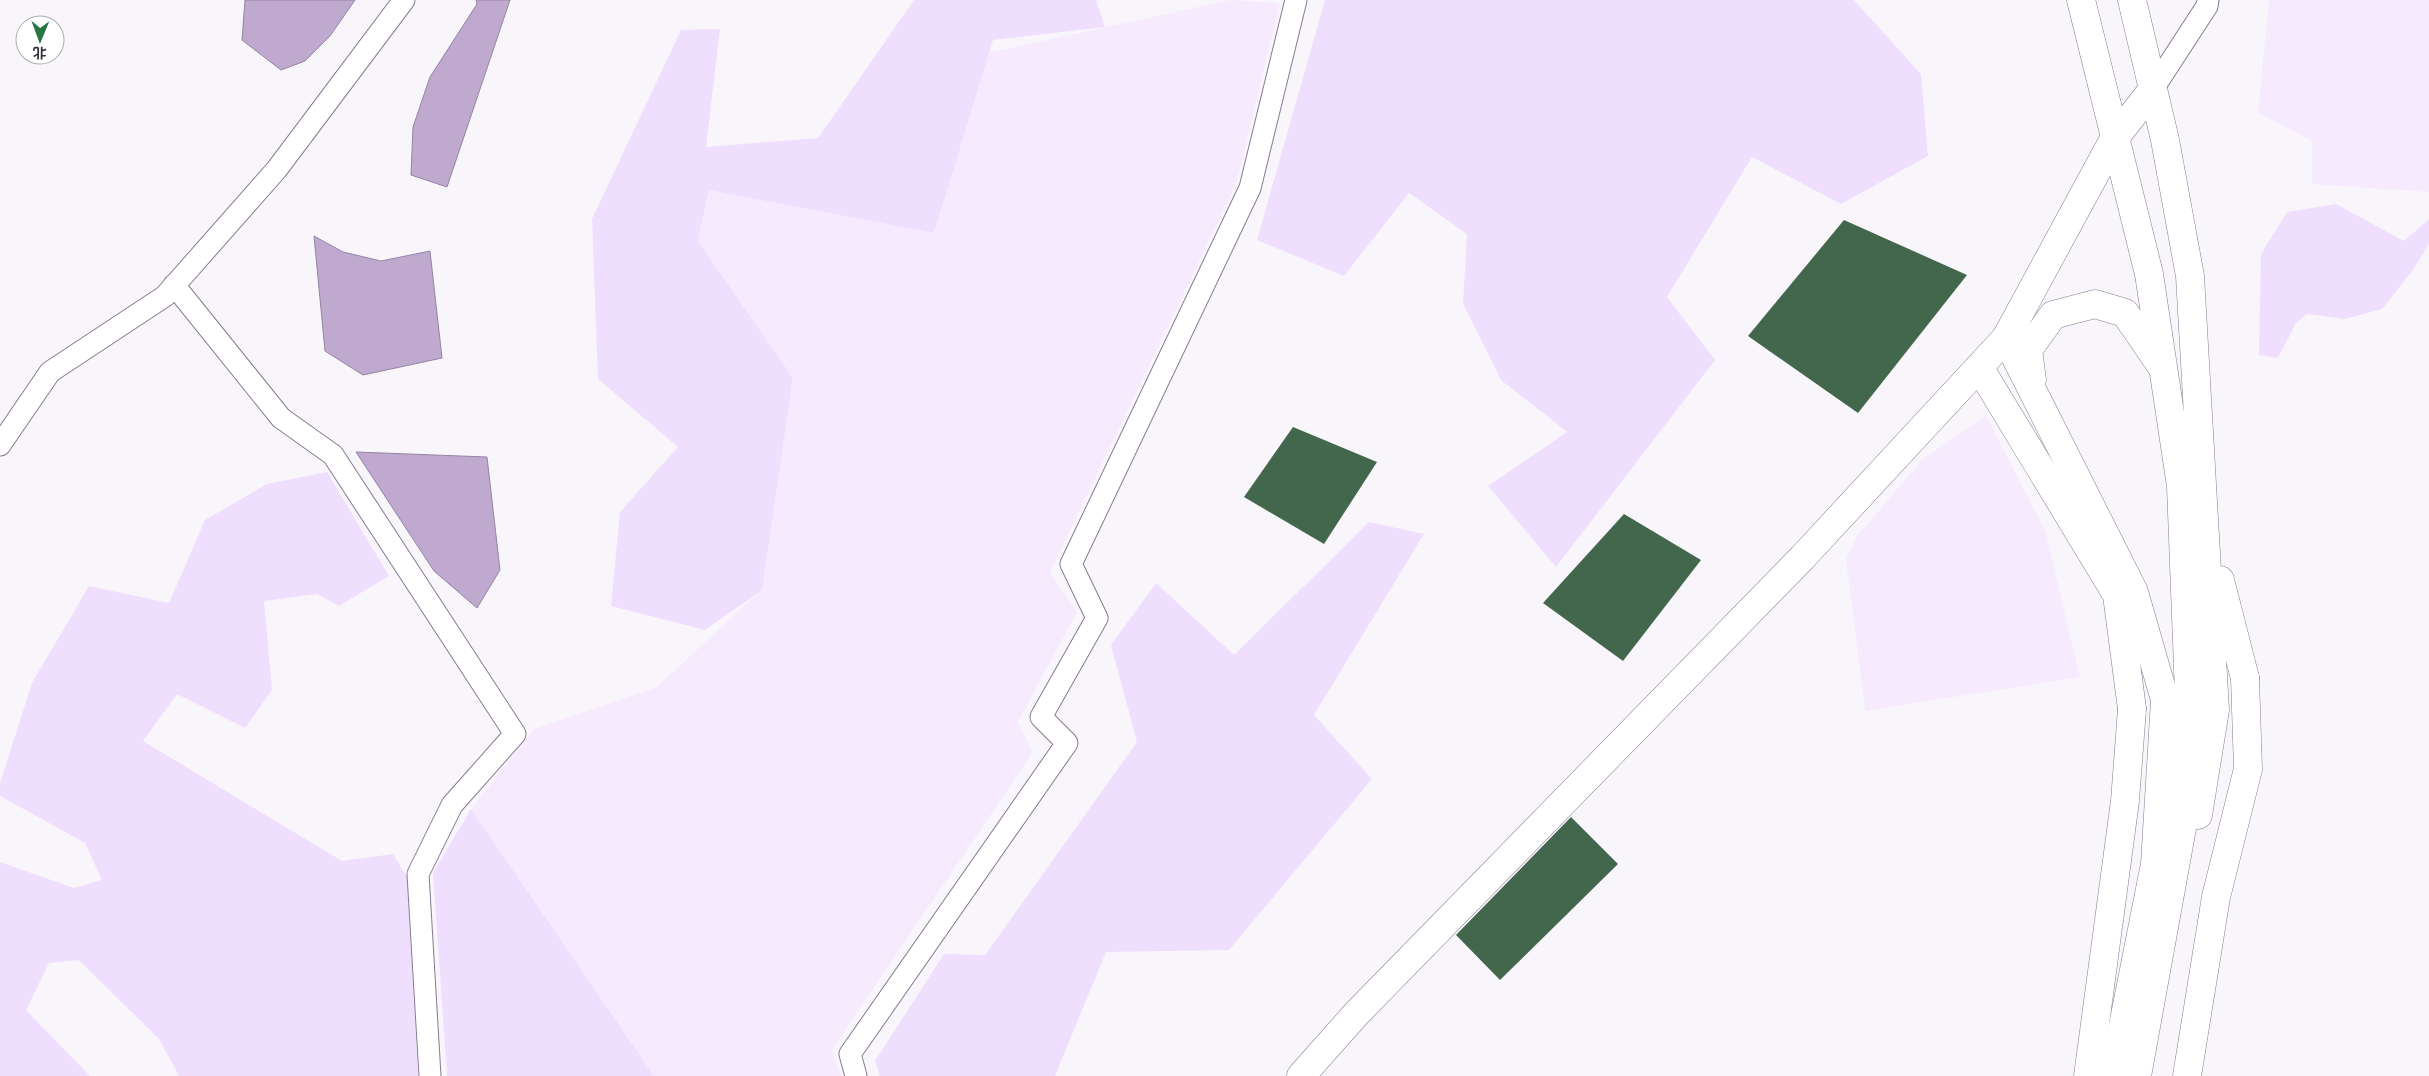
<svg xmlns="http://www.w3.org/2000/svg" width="2429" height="1076" font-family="'DM Sans','Noto Sans SC',sans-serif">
<rect width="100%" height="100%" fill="#f9f6fb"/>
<g fill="#f6eaff">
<polygon points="1230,0 1280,3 1236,185 1050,572 1077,612 1018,722 1033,752 832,1050 841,1076 649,1076 471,809 534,729 657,687 762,589 793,378 698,241 709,190 934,233 988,53"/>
<polygon points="2269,0 2429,0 2429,192 2312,184 2312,141 2258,113"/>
<polygon points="1986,415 2046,533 2080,677 1865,711 1846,560 1857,536 1922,460"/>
</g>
<g fill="#f0defe">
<polygon points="914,0 1096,0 1105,27 993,40 934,233 709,190 698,241 793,378 762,590 705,630 611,606 620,512 678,447 598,379 592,219 681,30 720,29 706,147 818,138"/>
<polygon points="1325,0 1854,0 1921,74 1928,156 1841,204 1752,157 1667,297 1715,360 1556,567 1488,486 1567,432 1501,380 1463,304 1467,234 1409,193 1344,276 1257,240"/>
<polygon points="2336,204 2404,241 2429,219 2429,244 2413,270 2382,309 2345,319 2307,314 2296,323 2278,358 2259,355 2261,254 2287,212"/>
<polygon points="327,472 389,576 339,606 317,594 264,601 272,690 245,728 177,694 143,741 342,861 393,854 407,877 418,1076 179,1076 159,1039 79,960 49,963 26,1010 90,1076 0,1076 0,862 74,888 102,880 85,843 0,796 0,783 32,683 89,586 169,603 205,520 267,484"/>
<polygon points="1369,522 1424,534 1314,715 1372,779 1229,950 1106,952 1055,1076 880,1076 875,1061 944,954 985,955 1137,742 1111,645 1156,583 1234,655"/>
<polygon points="471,809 654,1076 447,1076 433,873"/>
</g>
<g fill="#bfa9cf" stroke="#9584a2">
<polygon points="245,0 355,0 330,36 305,61 281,70 242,40"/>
<polygon points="476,0 510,0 447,187 411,175 413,127 430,77 477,4"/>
<polygon points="314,236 343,252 381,261 430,251 442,358 363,375 325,351"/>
<polygon points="356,452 487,457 500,570 477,608 434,571"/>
</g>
<g fill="#43674d">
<polygon points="1844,220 1967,275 1858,413 1748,336"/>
<polygon points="1293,427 1377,462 1324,544 1244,497"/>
<polygon points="1624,514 1701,560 1623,661 1543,603"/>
<polygon points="1571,817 1618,864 1500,980 1456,935"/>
</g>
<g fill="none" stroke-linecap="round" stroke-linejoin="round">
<g stroke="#887a92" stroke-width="23">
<g id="minor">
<polyline points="2153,89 2207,6 2208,0"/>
<polyline points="174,285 281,418 333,455 515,734 452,805 418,874 430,1076"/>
<polyline points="0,445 50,372 165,296 277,169 404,0"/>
<polyline points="856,1076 850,1054 1067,743 1041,717 1097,618 1071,564 1250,188 1296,0"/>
</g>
</g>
<g stroke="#887a92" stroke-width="29">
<g id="major">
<polyline points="2081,0 2149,274 2181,486 2189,694 2182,828 2137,1076"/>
<polyline points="2132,0 2165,140 2190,276 2215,710 2198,815"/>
<polyline points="2006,338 2134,592 2165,700"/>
<polyline points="1979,367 2117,595 2132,709"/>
<polyline points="2032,380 2028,350 2053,315 2095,304 2125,313 2160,364"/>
<polyline points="2220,580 2245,678"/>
<polyline points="1301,1076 1357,1013 1802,558 2006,338 2114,139 2153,89"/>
</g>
</g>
<g stroke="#887a92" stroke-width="29">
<g id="highway">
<polyline points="2088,1076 2125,801 2132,709"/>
<polyline points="2113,1076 2155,864 2165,700"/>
<polyline points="2187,1076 2216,897 2248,769 2245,678"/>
</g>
</g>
<use href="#minor" stroke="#fff" stroke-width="21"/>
<use href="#major" stroke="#fff" stroke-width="28"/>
<use href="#highway" stroke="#fff" stroke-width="28"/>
</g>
<g transform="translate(40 40) rotate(181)"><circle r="24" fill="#ffffff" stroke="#adabaf"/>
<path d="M0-4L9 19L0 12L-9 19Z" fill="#287544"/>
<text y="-8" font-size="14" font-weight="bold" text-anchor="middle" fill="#332d38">北</text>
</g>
</svg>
